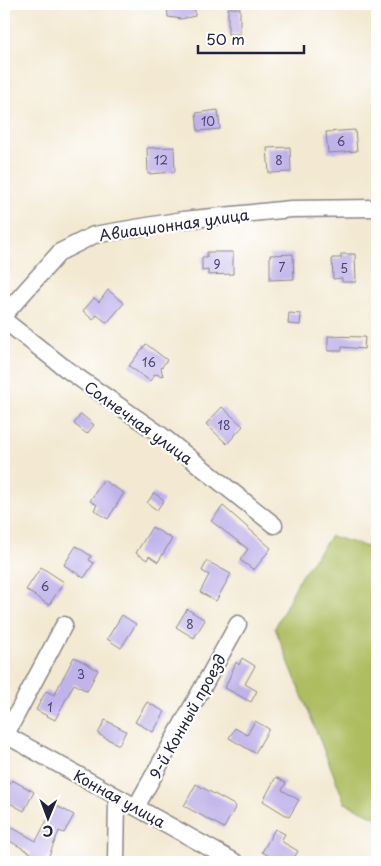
<svg xmlns="http://www.w3.org/2000/svg" width="381" height="866" font-family="'Playpen Sans',sans-serif">
<rect width="100%" height="100%" fill="#fff"/>
<filter id="ink" filterUnits="userSpaceOnUse"><feTurbulence type="fractalNoise" baseFrequency=".02" numOctaves="2"/><feDisplacementMap in="SourceGraphic" scale="10" xChannelSelector="R" yChannelSelector="G"/><feConvolveMatrix kernelMatrix="1 2 1 2 8 2 1 2 1" color-interpolation-filters="sRGB"/></filter>
<filter id="wash" filterUnits="userSpaceOnUse"><feTurbulence type="fractalNoise" baseFrequency=".0096" numOctaves="4" result="noise"/><feDisplacementMap in="SourceGraphic" scale="20" xChannelSelector="R" yChannelSelector="G"/><feGaussianBlur stdDeviation="1.12" result="paint"/><feColorMatrix in="noise" values="0 0 0 0 0 0 0 0 0 0 0 0 0 0 0 0 0 1.4 0 .05"/><feComposite in="paint" operator="in"/></filter>
<g filter="url(#wash)">
<rect width="100%" height="100%" fill="#f3e9d2"/>
<polygon fill="#adbd60" stroke="#68704e" points="331,536 377,550 377,818 345,803 275,628 301,576"/>
<g id="blocks">
<g fill="#c0b2ea">
<polygon points="167,4 195,4 195,16 181,19 168,17"/>
<rect x="228" y="8" width="12" height="26"/>
<polygon points="218,110 220,129 198,131 196,113"/>
<polygon points="355,130 357,151 328,153 326,132"/>
<polygon points="174,147 175,172 148,174 147,148"/>
<polygon points="290,147 291,172 269,173 267,148"/>
<polygon points="207,252 233,252 233,274 208,275 208,270 202,271 202,257 207,257"/>
<polygon points="293,254 294,279 270,280 270,255"/>
<polygon points="341,254 355,254 356,282 342,282 342,278 333,279 332,258 341,258"/>
<polygon points="108,290 124,303 107,323 97,315 93,320 83,311 94,298 99,302"/>
<polygon points="289,313 301,314 300,325 288,324"/>
<polygon points="328,336 365,337 364,349 342,347 342,351 328,351"/>
<polygon points="146,344 167,360 161,368 163,376 155,374 150,381 129,366"/>
<polygon points="222,407 243,426 227,444 206,424"/>
<polygon points="81,414 94,425 87,434 74,424"/>
<polygon points="103,480 124,493 108,519 94,510 97,505 90,501"/>
<polygon points="154,493 164,500 157,510 147,503"/>
<polygon points="223,506 271,548 254,570 240,560 248,549 211,521"/>
<polygon points="152,527 172,539 158,562 149,556 147,560 136,553"/>
<polygon points="76,546 91,556 89,560 94,563 84,578 64,565"/>
<polygon points="207,561 231,574 216,601 200,592 209,575 202,571"/>
<polygon points="41,567 64,582 49,605 26,590"/>
<polygon points="187,609 205,620 194,638 176,627"/>
<polygon points="122,615 136,624 121,648 107,639"/>
<polygon points="74,657 98,670 87,691 74,684 55,720 36,710 46,691 54,695"/>
<polygon points="242,658 255,666 245,684 257,691 251,702 225,688 236,662 239,665"/>
<polygon points="147,702 165,712 153,732 135,722"/>
<polygon points="105,720 126,731 119,745 98,734"/>
<polygon points="255,721 269,729 255,753 229,738 235,728 247,735"/>
<polygon points="276,777 286,783 282,790 299,800 289,817 263,801"/>
<polygon points="12,780 34,792 24,811 4,800 4,794"/>
<polygon points="196,784 236,806 224,828 184,806"/>
<polygon points="55,805 74,815 64,833 59,831 48,858 46,857 44,862 29,858 31,853 4,838 4,823 36,841"/>
<polygon points="275,829 285,834 281,841 298,851 292,862 268,862 271,857 262,852"/>
</g>
</g>
</g>
<g filter="url(#ink)">
<use href="#blocks" fill-opacity="0" stroke="#8a8686" stroke-width="1"/>
<g fill="none" stroke-linecap="round" stroke-linejoin="round">
<g stroke="#8a8686" stroke-width="19">
<g id="minor">
<polyline points="4,315 60,252 94,235 183,220 291,209 377,208"/>
<polyline points="4,320 66,369 161,435 274,525"/>
<polyline points="4,734 235,862"/>
<polyline points="4,738 64,625"/>
<polyline points="136,807 238,624"/>
<polyline points="116,862 117,797"/>
</g>
</g>
<use href="#minor" stroke="#fff" stroke-width="16"/>
</g>
</g>
<g text-anchor="middle" dominant-baseline="central" stroke-width="4.5" stroke-linejoin="round" paint-order="stroke">
<g font-size="12" fill="#4a4667">
<text x="208" y="121">10</text>
<text x="341" y="141">6</text>
<text x="161" y="160">12</text>
<text x="279" y="160">8</text>
<text x="217" y="264">9</text>
<text x="282" y="267">7</text>
<text x="344" y="268">5</text>
<text x="149" y="362">16</text>
<text x="224" y="425">18</text>
<text x="45" y="586">6</text>
<text x="190" y="624">8</text>
<text x="81" y="674">3</text>
<text x="50" y="707">1</text>
</g>
<g font-size="15" fill="#22223b" stroke="#fff">
<text transform="translate(174 224) rotate(-8)">Авиационная улица</text>
<text transform="translate(139 422) rotate(36)">Солнечная улица</text>
<text transform="translate(187 716) rotate(-61)">9-й Конный проезд</text>
<text transform="translate(120 798) rotate(29)">Конная улица</text>
</g>
</g>
<rect width="381" height="866" fill="none" stroke="#fff" stroke-width="20"/>
<g transform="translate(48 818) rotate(181)" stroke="#ffffff" stroke-width="4" paint-order="stroke">
<path d="M0-4L9 19L0 12L-9 19Z" fill="#22223b"/>
<text y="-8" font-size="14" font-weight="bold" text-anchor="middle" fill="#22223b">С</text>
</g>
<path d="M198 45v8h106v-8" fill="none" stroke="#22223b" stroke-width="2.5"/>
<text x="206" y="45" font-size="15" fill="#22223b" stroke="#ffffff" stroke-width="4" paint-order="stroke">50 m</text>
</svg>
